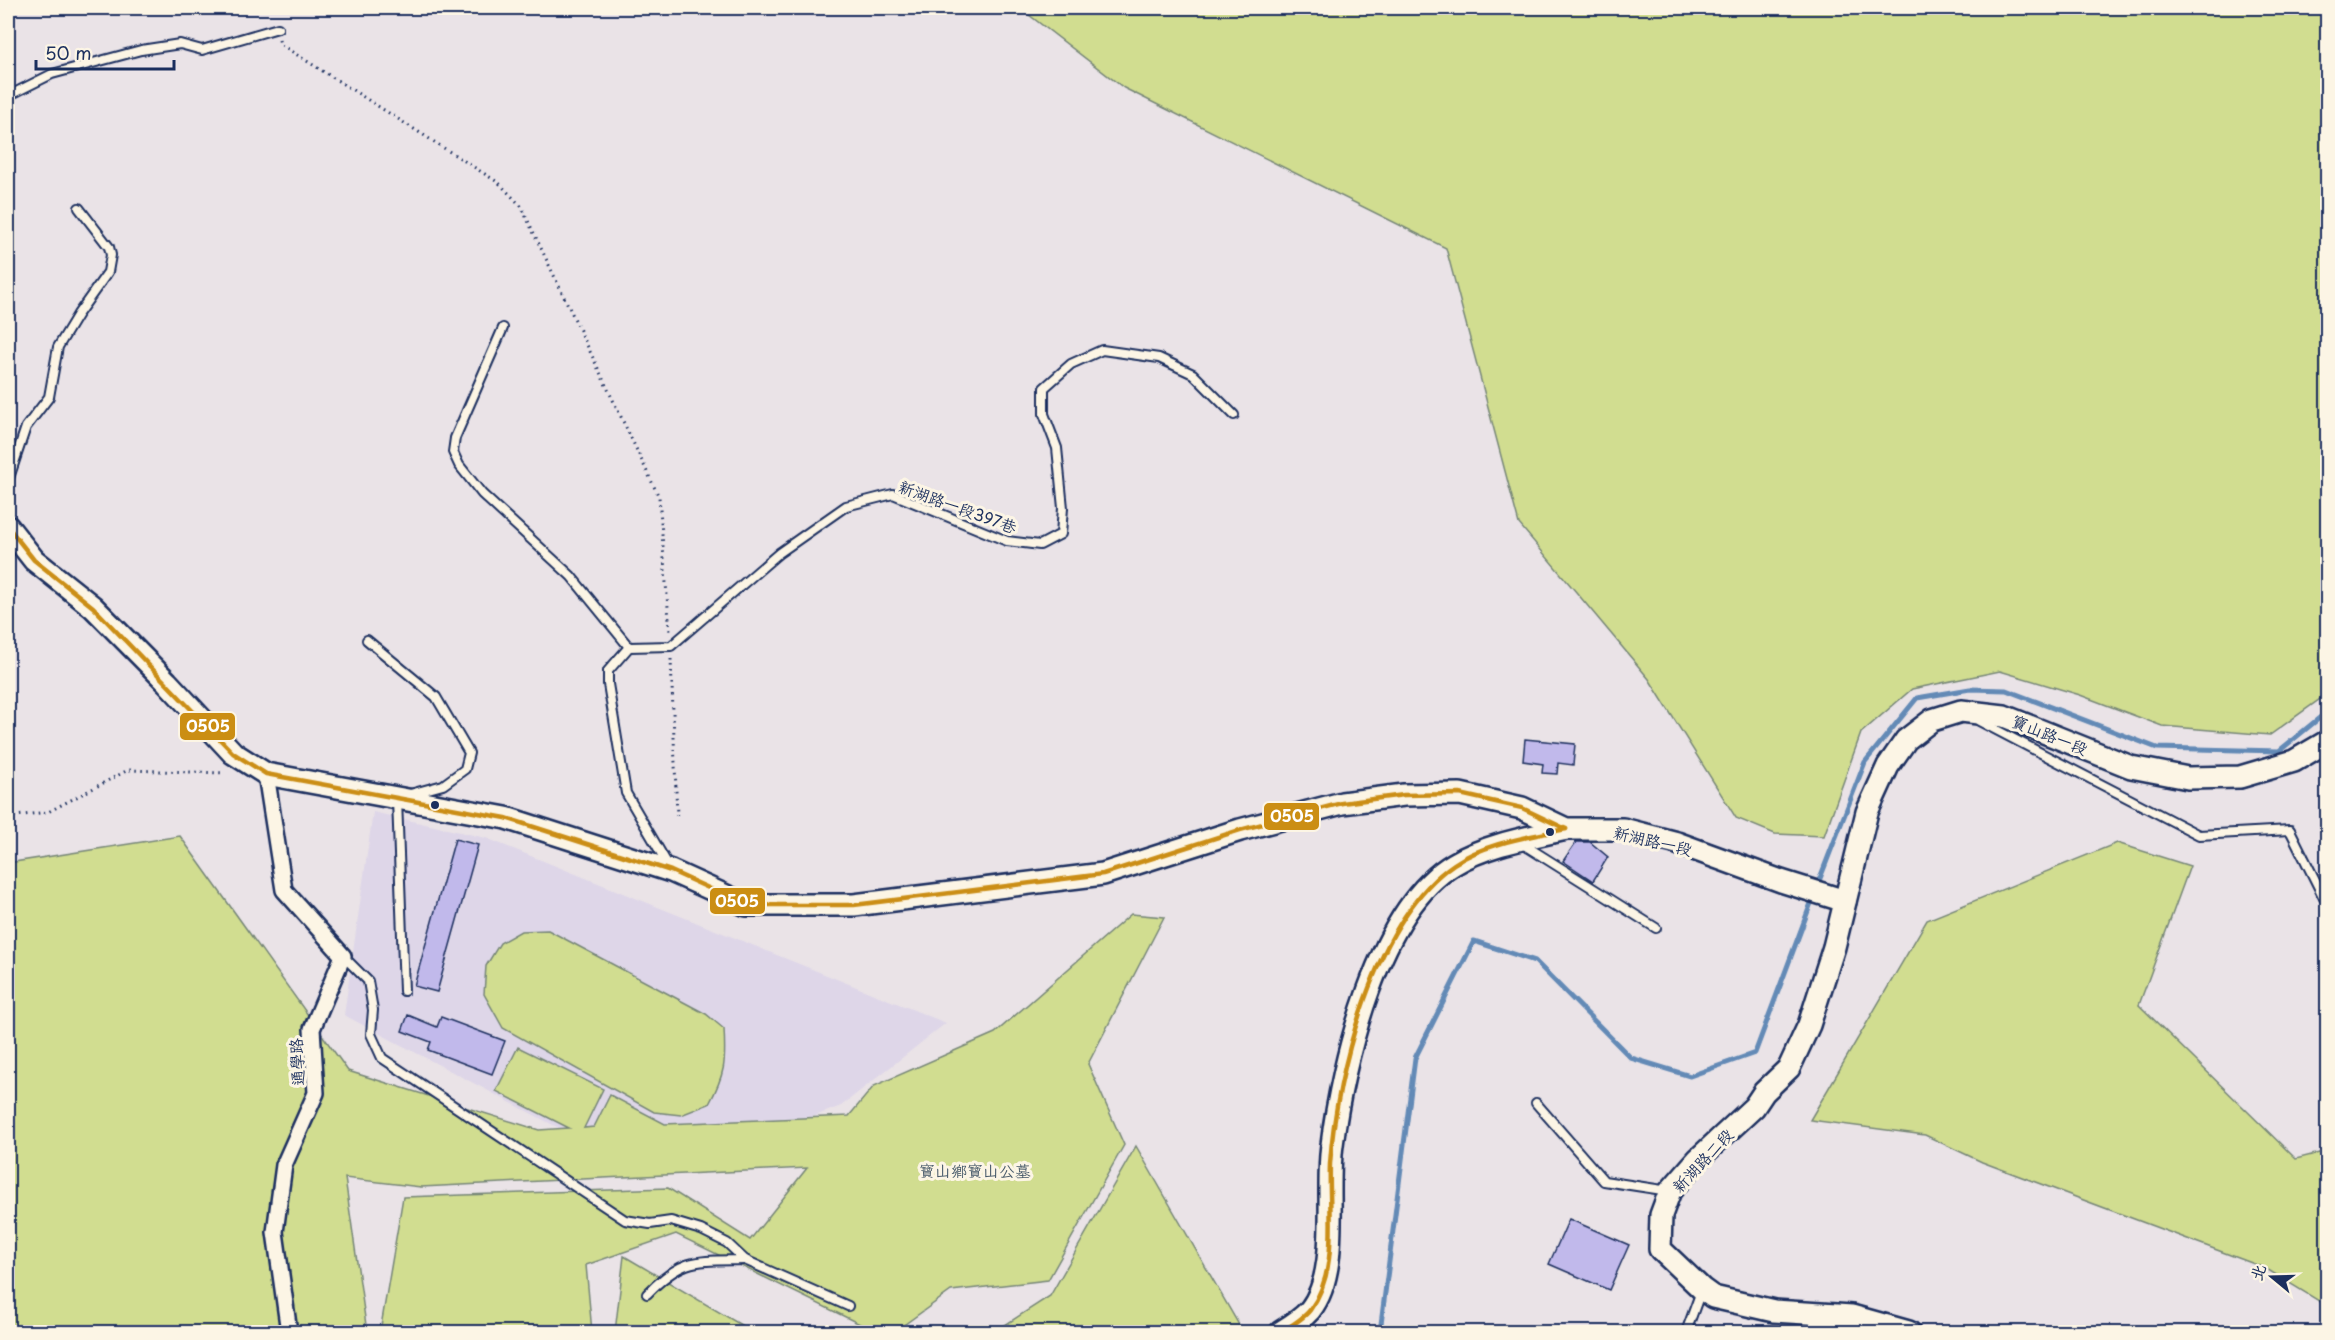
<svg xmlns="http://www.w3.org/2000/svg" width="2335" height="1340" font-family="'Playpen Sans','LXGW WenKai TC',sans-serif">
<rect width="100%" height="100%" fill="#eae3e7"/>
<filter id="ink" filterUnits="userSpaceOnUse"><feTurbulence type="fractalNoise" baseFrequency=".0167" numOctaves="2"/><feDisplacementMap in="SourceGraphic" scale="12" xChannelSelector="R" yChannelSelector="G"/><feConvolveMatrix kernelMatrix="1 2 1 2 8 2 1 2 1" color-interpolation-filters="sRGB"/></filter>
<g filter="url(#ink)">
<polygon fill="#ded6e8" points="373,812 486,838 946,1023 841,1106 719,1153 650,1176 344,1015"/>
<g fill="#d1dd90" stroke="#768677" stroke-width="1.5">
<polygon points="1020,8 2327,8 2327,694 2270,735 2162,726 2080,695 2000,671 1912,689 1861,733 1824,836 1775,834 1736,818 1649,679 1519,524 1446,248 1124,88"/>
<polygon points="180,836 348,1071 539,1130 569,1128 496,1091 518,1047 603,1089 584,1128 594,1127 610,1095 665,1124 849,1116 874,1086 995,1033 1131,914 1164,917 1088,1064 1124,1145 1048,1280 951,1291 894,1332 876,1332 676,1234 586,1265 592,1332 380,1332 403,1197 668,1188 750,1240 807,1168 421,1187 345,1178 367,1332 8,1332 8,863"/>
<polygon points="2117,843 2190,866 2139,1005 2296,1159 2327,1151 2327,1306 2265,1268 1982,1162 1925,1135 1810,1120 1927,920"/>
<path d="M 548,930 L 706,1014 L 724,1029 C 726,1063 725,1074 709,1104 L 681,1115 L 654,1112 L 503,1028 L 484,994 L 486,966 L 500,943 L 521,931 Z"/>
<polygon points="1136,1146 1243,1332 994,1332 1050,1296"/>
<polygon points="624,1256 753,1332 615,1332"/>
</g>
<g fill="none" stroke-linecap="round" stroke-linejoin="round">
<g stroke="#638ab6" stroke-width="5">
<polyline points="1817,886 1865,762 1917,698 1970,689 2006,690 2157,748 2279,751 2328,711"/>
<polyline points="1380,1332 1415,1058 1474,941 1535,961 1631,1058 1690,1076 1755,1053 1814,895"/>
</g>
</g>
<g fill="#c1b9eb" stroke="#1b2f5e" stroke-width="1.5">
<polygon points="1525,739 1575,744 1573,765 1558,763 1557,774 1542,773 1543,764 1523,761"/>
<polygon points="455,839 478,845 437,992 414,986"/>
<polygon points="1576,842 1590,842 1608,857 1593,881 1563,861"/>
<polygon points="408,1015 437,1027 441,1017 505,1041 492,1074 428,1050 431,1042 402,1031"/>
<polygon points="1569,1219 1629,1245 1609,1290 1549,1264"/>
</g>
<g fill="none" stroke-linecap="round" stroke-linejoin="round">
<g stroke="#1b2f5e" stroke-width="12">
<g id="lane">
<polyline points="8,96 52,74 141,50 180,44 202,50 278,28"/>
<polyline points="503,328 455,438 453,452 459,465 482,494 571,576 629,647"/>
<polyline points="8,481 26,427 49,397 58,347 78,314 108,272 111,255 109,247 79,208"/>
<polyline points="367,640 436,697 469,753 465,769 443,785 410,794"/>
<polyline points="1979,721 2199,835 2290,830 2324,898"/>
<polyline points="397,799 404,991"/>
<polyline points="1521,843 1656,928"/>
<polyline points="668,865 626,793 608,684 608,671 629,647 671,646 779,553 846,506 893,494 1007,541 1040,545 1061,534 1063,508 1057,448 1044,414 1044,388 1071,364 1102,350 1159,358 1193,374 1234,415"/>
<polyline points="343,956 368,981 373,1010 371,1034 382,1058 625,1220 650,1224 671,1221 701,1230 727,1243 745,1260 848,1306"/>
<polyline points="1536,1103 1604,1181 1669,1191"/>
<path d="M 647,1294 C 683,1257 696,1261 745,1260"/>
<polyline points="1686,1332 1701,1291"/>
</g>
</g>
<g stroke="#1b2f5e" stroke-width="20">
<polyline id="street" points="266,774 284,890 343,956 312,1029 316,1093 284,1165 275,1232 289,1332"/>
</g>
<g stroke="#1b2f5e" stroke-width="26">
<g id="secondary">
<polyline points="8,527 34,560 93,607 167,682 233,753 266,774 506,818 671,871 746,905 854,905 1103,874 1240,830 1342,803 1404,795 1460,794 1522,808 1566,829 1623,829 1677,843 1781,881 1845,901"/>
<path d="M 1281,1332 C 1291,1326 1302,1319 1310,1310 C 1341,1271 1325,1193 1332,1145 C 1342,1063 1378,909 1454,864 C 1485,845 1531,837 1566,829"/>
<polyline points="1909,1332 1852,1316 1774,1311 1713,1297 1702,1289 1660,1249 1661,1215 1670,1191 1698,1159 1754,1107 1764,1092 1789,1068 1809,1025 1834,947 1867,812 1888,766 1906,740 1932,720 1961,711 2004,716 2131,767 2188,778 2240,777 2294,761 2328,741"/>
</g>
</g>
<g stroke="#1b2f5e" stroke-width="3" stroke-dasharray="1.5 4.5" stroke-linecap="butt">
<polyline points="279,40 280,44 499,183 521,206 659,497 670,632"/>
<polyline points="671,659 677,816"/>
<polyline points="8,817 48,812 128,770 225,773"/>
</g>
<use href="#lane" stroke="#fcf5e5" stroke-width="8"/>
<use href="#street" stroke="#fcf5e5" stroke-width="15"/>
<use href="#secondary" stroke="#fcf5e5" stroke-width="21"/>
<g stroke="#fcf5e5" stroke-width="9">
<g id="bus-1">
<polyline points="8,527 34,560 93,607 233,753 266,774 506,818 671,871 746,905 854,905 1103,874 1240,830 1342,803 1404,795 1460,794 1522,808 1566,829"/>
<path d="M 1281,1332 C 1291,1326 1303,1319 1310,1310 C 1340,1270 1328,1210 1330,1164 C 1336,1072 1375,918 1454,864 C 1485,843 1529,837 1566,829"/>
</g>
</g>
<use href="#bus-1" stroke="#cb8e13" stroke-width="4.5"/>
</g>
</g>
<g fill="#1b2f5e" stroke="#fcf5e5" stroke-width="2">
<circle cx="435" cy="805" r="5"/>
<circle cx="1550" cy="832" r="5"/>
</g>
<g text-anchor="middle" dominant-baseline="central" stroke-width="6" stroke-linejoin="round" paint-order="stroke">
<g font-size="16" fill="#1b2f5e" stroke="#fcf5e5">
<text transform="translate(958 506) rotate(20)">新湖路一段397巷</text>
<text transform="translate(2050 734) rotate(22)">寶山路一段</text>
<text transform="translate(1653 840) rotate(13)">新湖路一段</text>
<text transform="translate(296 1062) rotate(-93)">通學路</text>
<text transform="translate(1702 1160) rotate(-47)">新湖路二段</text>
</g>
<g font-size="16" fill="#485a6a" stroke="#fcf5e5">
<text x="975" y="1170">寶山鄉寶山公墓</text>
</g>
</g>
<g stroke="#fcf5e5" stroke-width="2">
<rect x="179" y="712" width="57" height="29" rx="6" fill="#cb8e13"/>
<rect x="1263" y="802" width="57" height="29" rx="6" fill="#cb8e13"/>
<rect x="709" y="887" width="57" height="28" rx="6" fill="#cb8e13"/>
</g>
<g font-size="16" text-anchor="middle" font-weight="bold" fill="#fff">
<text x="208" y="732">0505</text>
<text x="1292" y="822">0505</text>
<text x="737" y="907">0505</text>
</g>
<rect width="2335" height="1340" fill="none" stroke="#fcf5e5" stroke-width="30"/>
<rect x="15" y="15" width="2305" height="1310" fill="none" stroke="#1b2f5e" stroke-width="2" filter="url(#ink)"/>
<g transform="translate(2272 1277) rotate(289)" stroke="#fcf5e5" stroke-width="4.5" paint-order="stroke">
<path d="M0-4.5L10 22L0 15L-10 22Z" fill="#1b2f5e"/>
<text y="-9" font-size="16" font-weight="bold" text-anchor="middle" fill="#1b2f5e">北</text>
</g>
<path d="M36 60v9h138v-9" fill="none" stroke="#1b2f5e" stroke-width="3"/>
<text x="45" y="60" font-size="18" fill="#1b2f5e" stroke="#fcf5e5" stroke-width="4.5" paint-order="stroke">50 m</text>
</svg>
